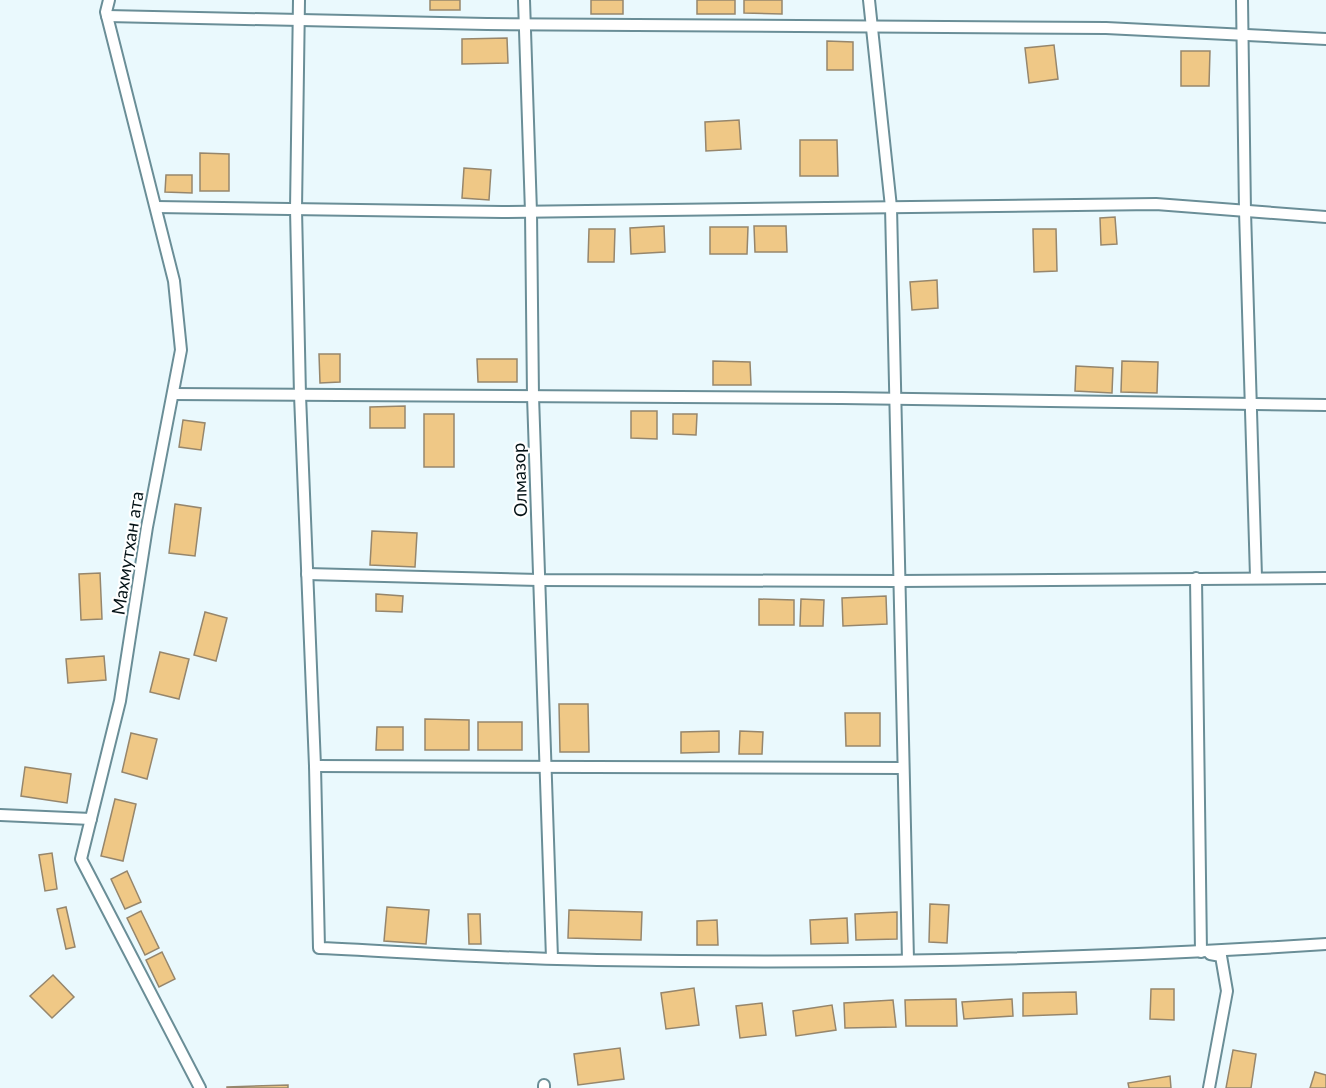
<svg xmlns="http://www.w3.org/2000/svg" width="1326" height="1088" font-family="Lato,sans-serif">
<rect width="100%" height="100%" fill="#eaf9fd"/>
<g fill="#efc886" stroke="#96866c" stroke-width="1.5">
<rect x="430" y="0" width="30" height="10"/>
<rect x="591" y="0" width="32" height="14"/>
<rect x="697" y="0" width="38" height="14"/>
<polygon points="744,0 782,0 782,14 744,13"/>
<polygon points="507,38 508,63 462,64 462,39"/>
<polygon points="827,41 853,42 853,70 827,70"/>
<polygon points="1054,45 1058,79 1029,83 1025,48"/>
<polygon points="1181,51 1210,51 1209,86 1181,86"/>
<polygon points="739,120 741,149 706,151 705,122"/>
<polygon points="800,140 837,140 838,176 800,176"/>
<polygon points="200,153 229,154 229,191 200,191"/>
<polygon points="464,168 491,170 489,200 462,198"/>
<polygon points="166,175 192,175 192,193 165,192"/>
<polygon points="1115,217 1117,244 1101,245 1100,218"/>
<polygon points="664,226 665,252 631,254 630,228"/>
<polygon points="754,226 786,226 787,252 755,252"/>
<polygon points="710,227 748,227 747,254 710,254"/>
<polygon points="589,229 615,229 614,262 588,262"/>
<polygon points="1033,229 1056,229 1057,271 1034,272"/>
<polygon points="937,280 938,308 912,310 910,282"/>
<polygon points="319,354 340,354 340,382 320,383"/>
<polygon points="477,359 517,359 517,382 478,382"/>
<polygon points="713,361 750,362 751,385 713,385"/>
<polygon points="1122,361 1158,362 1157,393 1121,392"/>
<polygon points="1076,366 1113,368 1112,393 1075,391"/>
<polygon points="405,406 405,428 370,428 370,407"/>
<polygon points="631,411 657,411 657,439 631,438"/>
<rect x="424" y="414" width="30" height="53"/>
<polygon points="673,414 697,414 696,435 673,434"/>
<polygon points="183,420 205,423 201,450 179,447"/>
<polygon points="175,504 201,508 195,556 169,553"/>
<polygon points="372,531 417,533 415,567 370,565"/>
<polygon points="100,573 102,619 81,620 79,574"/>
<polygon points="376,594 403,596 402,612 376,611"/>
<polygon points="886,596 887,624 843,626 842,598"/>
<polygon points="759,599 794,600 794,625 759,625"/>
<polygon points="801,599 824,600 823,626 800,626"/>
<polygon points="205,612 227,618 216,661 194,655"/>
<polygon points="160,652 189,659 179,699 150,692"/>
<polygon points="104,656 106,680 68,683 66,659"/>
<polygon points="559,704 588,704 589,752 560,752"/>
<polygon points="845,713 880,713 880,746 846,746"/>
<polygon points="425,719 469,720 469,750 425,750"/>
<rect x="478" y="722" width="44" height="28"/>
<polygon points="377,727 403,727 403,750 376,750"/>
<polygon points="719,731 719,752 681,753 681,732"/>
<polygon points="740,731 763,732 762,754 739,754"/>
<polygon points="131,733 157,739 147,779 122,772"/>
<polygon points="25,767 71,774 67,803 21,796"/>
<polygon points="115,799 136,804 123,861 101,856"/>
<polygon points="52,853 57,889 45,891 39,855"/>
<polygon points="127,871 141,902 125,909 111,879"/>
<polygon points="930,904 949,905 947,943 929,942"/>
<polygon points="66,907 75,947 66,949 57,909"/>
<polygon points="387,907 429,910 426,944 384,941"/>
<polygon points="569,910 642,912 641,940 568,938"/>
<polygon points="141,911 159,948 145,955 127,918"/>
<polygon points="897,912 897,939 856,940 855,914"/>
<polygon points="468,914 480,914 481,944 469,944"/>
<polygon points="847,918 848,943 811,944 810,920"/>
<polygon points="717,920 718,945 697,945 697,921"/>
<polygon points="162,952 175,979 159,987 146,960"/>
<polygon points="53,975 74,997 52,1018 30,996"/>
<polygon points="694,988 699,1025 666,1029 661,993"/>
<polygon points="1151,989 1174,989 1174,1020 1150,1019"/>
<polygon points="1076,992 1077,1014 1023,1016 1023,993"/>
<polygon points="956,999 957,1026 906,1026 905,1000"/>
<polygon points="1012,999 1013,1016 964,1019 962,1002"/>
<polygon points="893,1000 896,1027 845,1028 844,1003"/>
<polygon points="762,1003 766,1035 740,1038 736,1006"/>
<polygon points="832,1005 836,1030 796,1036 793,1011"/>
<polygon points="620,1048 624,1079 578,1085 574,1054"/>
<polygon points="1233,1050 1256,1054 1251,1088 1226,1088"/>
<polygon points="1315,1072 1326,1075 1326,1088 1310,1088"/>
<polygon points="1170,1076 1171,1088 1129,1088 1128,1083"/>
<polygon points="288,1085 288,1088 227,1088 227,1087"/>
</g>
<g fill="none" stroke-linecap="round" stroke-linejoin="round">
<g stroke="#6a8e97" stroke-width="14">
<g id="minor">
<polyline points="109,0 106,12 174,281 181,350 147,527 120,701 81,859 200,1088"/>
<path d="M 299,0 L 296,209 L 300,395 L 315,766 L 319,948 C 412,952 504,959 597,960 C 840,964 1084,960 1326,944"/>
<polyline points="524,0 531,212 533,396 552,958"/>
<polyline points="869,0 891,207 908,960"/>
<polyline points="1242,0 1245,211 1256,577"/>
<polyline points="107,16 487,24 1106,28 1326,39"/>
<polyline points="156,207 502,212 1156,204 1326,217"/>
<polyline points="173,394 842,398 1326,405"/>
<polyline points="307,574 539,580 898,581 1326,578"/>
<polyline points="1196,578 1201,952"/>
<polyline points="315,766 903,768"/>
<polyline points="0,815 91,819"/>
<polyline points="544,1088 544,1085"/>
<polyline points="1209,1088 1227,991 1221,956 1210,954"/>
</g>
</g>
<use href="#minor" stroke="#fff" stroke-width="10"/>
</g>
<g text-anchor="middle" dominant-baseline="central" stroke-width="4.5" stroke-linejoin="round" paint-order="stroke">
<g font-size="18" fill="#051317" stroke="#fff">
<text transform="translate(519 480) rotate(-92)">Олмазор</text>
<text transform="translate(127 553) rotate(-81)">Махмутхан ата</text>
</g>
</g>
</svg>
